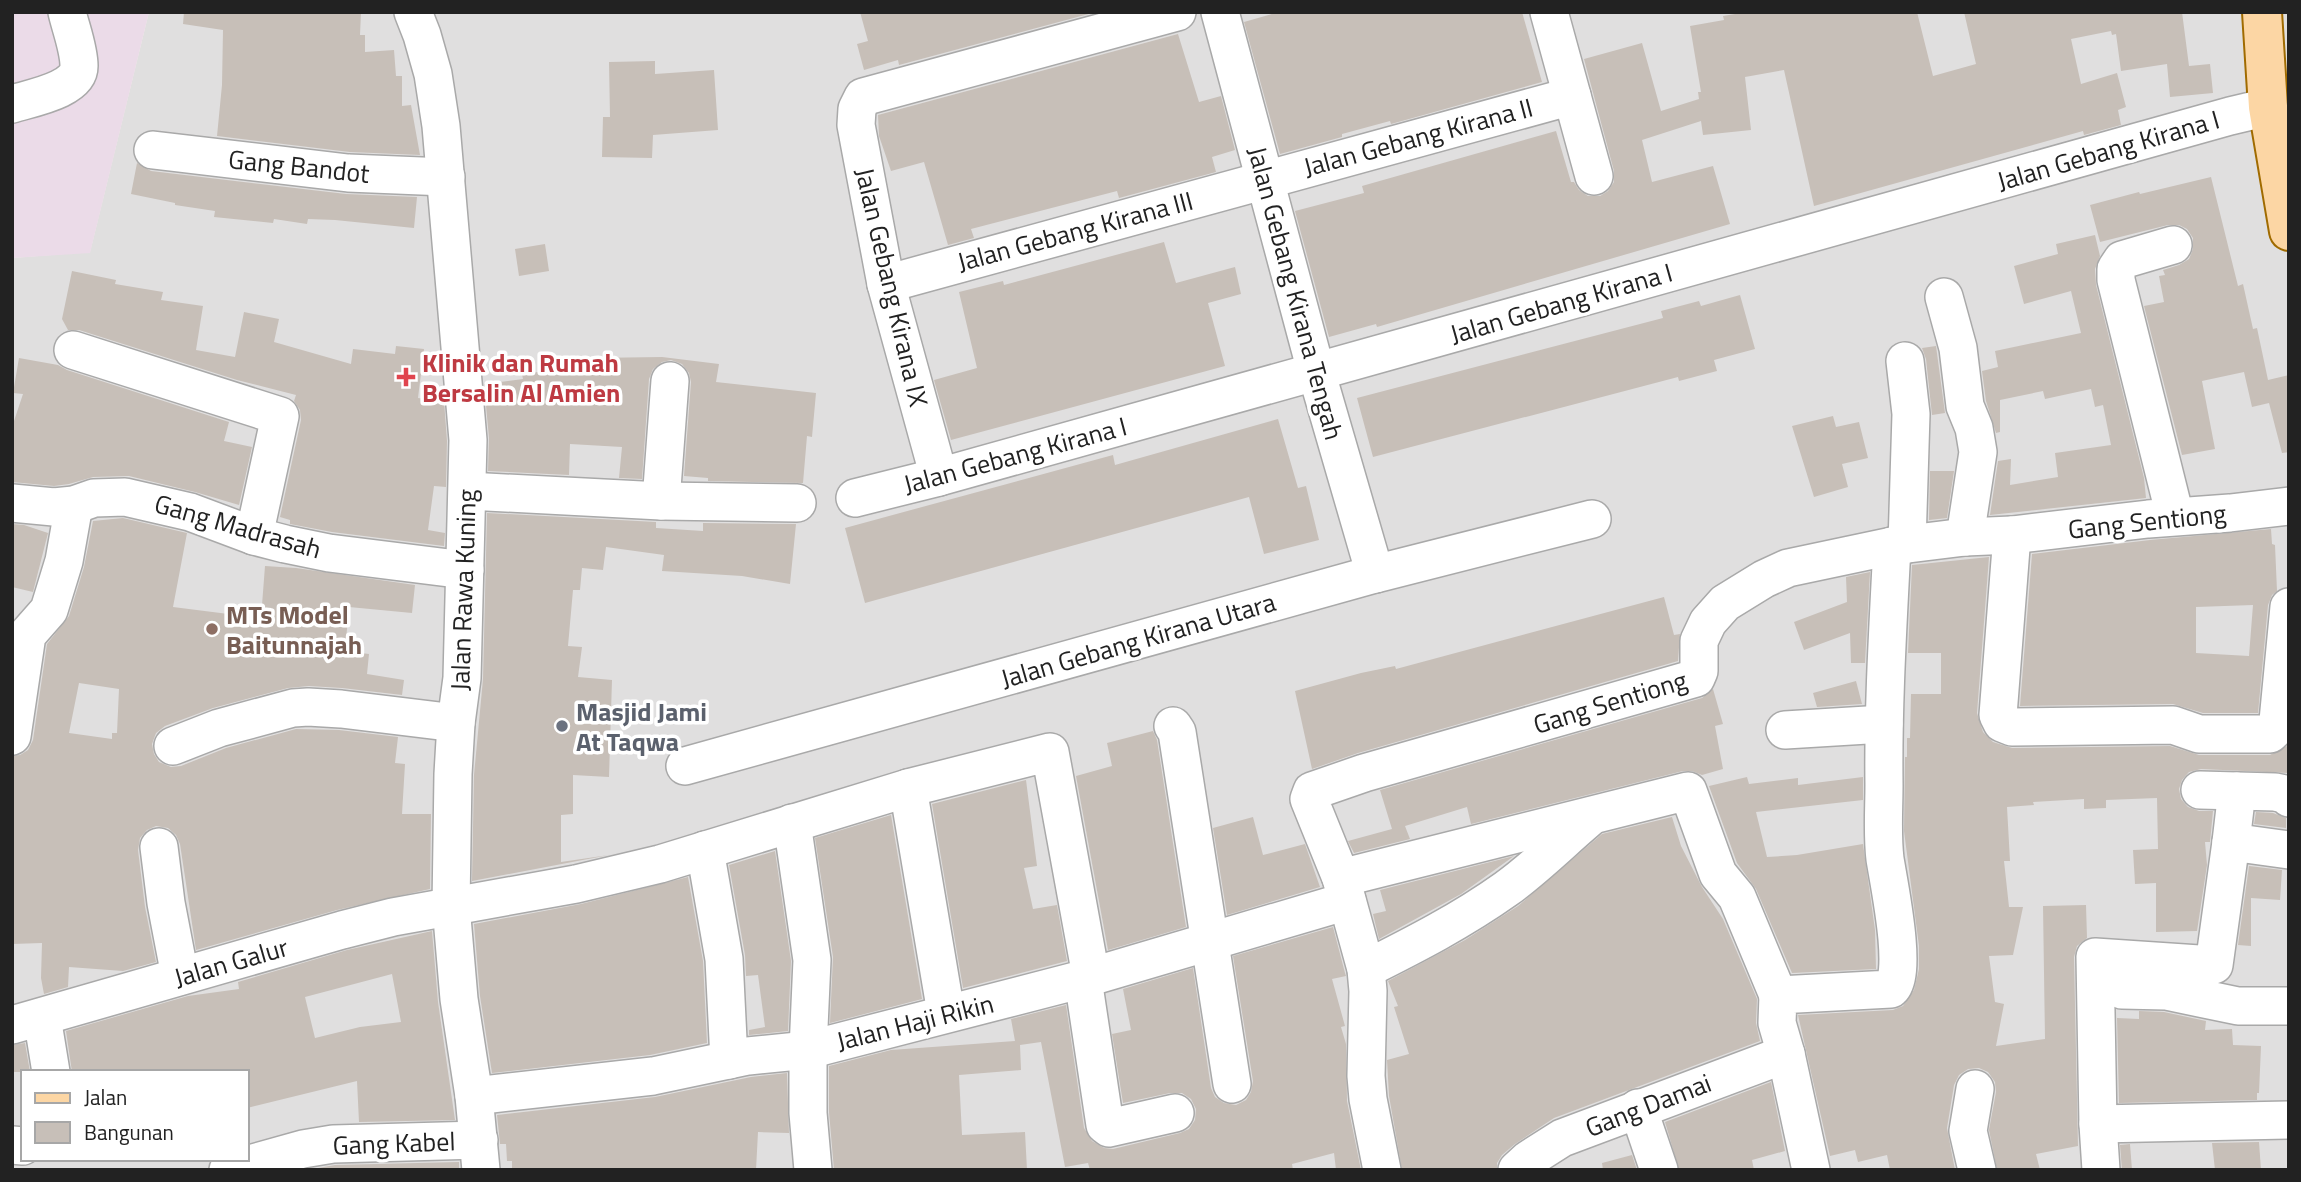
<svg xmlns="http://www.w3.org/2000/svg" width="2301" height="1182" font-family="'Titillium Web',sans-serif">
<rect width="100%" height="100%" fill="#f2efe9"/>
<path fill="#e0dfdf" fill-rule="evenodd" d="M 149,12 L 2289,12 L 2289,1170 L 12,1170 L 12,258 L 90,252 ZM 23,1072 L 247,1072 L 247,1159 L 23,1159 Z"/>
<polygon fill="#ebdbe8" points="12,12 149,12 90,253 12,258"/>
<g fill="#c7bfb8" fill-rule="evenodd">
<polygon points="184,12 361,12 360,35 365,35 365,52 394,50 396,76 402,76 402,106 411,105 420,155 350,152 217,136 222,85 223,30 183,24"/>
<polygon points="860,12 1096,12 899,65 898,60 864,70 857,44 868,41"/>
<polygon points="1279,12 1522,12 1542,82 1391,124 1390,121 1342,134 1342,137 1280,154 1244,22"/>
<polygon points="1747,12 1917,12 1933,76 1976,64 1964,12 2182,12 2189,66 2210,64 2213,93 2170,97 2167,64 2121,71 2116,34 2112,35 2111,31 2071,39 2081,84 2117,73 2126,107 2118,110 2121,125 2084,135 2083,131 1814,206 1784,70 1745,77 1751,130 1703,135 1701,121 1642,140 1652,182 1713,166 1730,224 1377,327 1376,324 1329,337 1295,211 1364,193 1362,186 1556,131 1571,182 1574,182 1579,190 1588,196 1600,196 1608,191 1614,182 1614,171 1584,59 1642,43 1661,111 1699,99 1698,92 1701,92 1690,26 1724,20 1723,16"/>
<polygon points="1178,34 1199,102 1221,96 1235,150 1212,157 1216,172 1119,198 1117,191 971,229 974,238 948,245 924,162 891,171 879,136 878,115"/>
<polygon points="655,61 655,74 714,70 718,130 653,135 652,158 602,157 603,117 610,117 609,62"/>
<polygon points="137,163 151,171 346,194 417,197 414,228 335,220 308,219 307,224 274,219 273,223 214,217 215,211 175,205 175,203 131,194"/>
<polygon points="2211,177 2238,286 2243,284 2253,329 2257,328 2268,380 2289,375 2289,452 2282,453 2269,403 2252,407 2244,372 2202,381 2215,449 2182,455 2144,306 2164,302 2159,276 2165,275 2163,270 2179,265 2189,259 2193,249 2193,238 2187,229 2179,225 2168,225 2100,242 2090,205 2139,192 2140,194"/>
<polygon points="2095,235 2100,256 2095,269 2096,285 2144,478 2146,498 1990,515 1998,461 2011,459 2010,485 2058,477 2055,453 2111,445 2103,405 2095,407 2091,389 2045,399 2043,391 2000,400 2000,432 1996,433 1986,401 1982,371 1998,367 1995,351 2081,333 2071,291 2024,304 2014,266 2058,254 2056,244"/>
<polygon points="1164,242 1176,283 1235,267 1241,294 1208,303 1225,366 951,440 934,380 977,368 959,292 1003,281 1004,285"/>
<polygon points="545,244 549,271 519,276 515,249"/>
<polygon points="72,271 116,280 115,284 163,292 161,300 203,306 196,350 235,357 244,312 279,319 274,342 351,364 353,349 395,354 396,346 424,349 418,398 444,401 447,441 446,487 434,486 428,530 445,533 444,546 332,532 290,524 290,520 280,517 301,420 300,410 294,401 296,395 237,380 79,330 68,330 62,319"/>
<polygon points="1740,295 1755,349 1714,360 1717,371 1679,381 1678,377 1373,457 1357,398 1663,318 1661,311 1699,301 1701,306"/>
<polygon points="1936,346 1945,413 1932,415 1926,359 1922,348"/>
<polygon points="662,357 719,364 716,382 816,393 812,437 807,436 803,483 708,481 708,478 684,476 691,382 689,373 682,364 671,360 662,362 653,369 649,379 642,479 619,478 622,447 570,444 569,475 488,471 489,438 484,384 523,379 522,374 553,370 553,361 591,358"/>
<polygon points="19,358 58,365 67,370 229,422 224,441 252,447 239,505 195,492 129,476 93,477 69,484 54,486 12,482 12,427 23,394 13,393"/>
<polygon points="1833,416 1836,427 1859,422 1868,458 1842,464 1848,487 1814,497 1792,426"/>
<polygon points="1278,419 1298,488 1306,486 1319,540 1264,554 1249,497 865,603 845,528 1113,455 1115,465"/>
<polygon points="1930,471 1954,471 1947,518 1929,520"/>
<polygon points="487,513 656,522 656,528 703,531 703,523 796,524 790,584 742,576 662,571 664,555 606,547 603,570 582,568 580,590 573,590 568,646 582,647 578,677 612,680 609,777 573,775 573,814 561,815 561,862 609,855 472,881 474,775 483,679"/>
<path d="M 123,518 L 187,533 L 173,607 L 261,618 L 265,566 L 296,568 L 415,585 L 412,613 L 349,607 L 345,651 L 369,654 L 367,674 L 404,680 L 402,695 L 342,688 L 309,686 L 288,688 L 213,708 L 165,726 L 156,733 L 152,744 L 154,754 L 159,762 L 171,767 L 181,766 L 226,748 L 296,729 L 339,730 L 398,737 L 395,763 L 405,764 L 402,814 L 431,814 L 430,889 L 337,910 L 196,950 L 180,844 L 176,835 L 168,828 L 156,826 L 147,830 L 140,838 L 138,850 L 145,907 L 156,962 L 123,971 L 69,967 L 68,987 L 44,994 L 41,978 L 42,943 L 12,944 L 12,756 L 20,755 L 28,750 L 33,740 L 47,644 L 69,616 L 84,567 L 93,521 ZM 79,683 L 119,689 L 117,733 L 112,733 L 112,739 L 69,733 Z"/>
<polygon points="12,524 24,525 48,533 33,592 12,587"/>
<path d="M 2271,529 L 2272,544 L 2275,545 L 2277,591 L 2272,595 L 2268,605 L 2258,713 L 2203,713 L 2173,704 L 2020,706 L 2032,554 L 2150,540 ZM 2253,605 L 2249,656 L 2196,653 L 2196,607 Z"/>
<polygon points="1989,557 1977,713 1983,732 1993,742 2012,748 2170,746 2199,755 2270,755 2289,745 2289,773 2201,769 2189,772 2182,780 2179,789 2181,799 2188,807 2199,811 2213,811 2210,842 2205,842 2207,865 2197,931 2156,932 2156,883 2135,884 2133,850 2158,849 2157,798 2106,800 2106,808 2084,809 2084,799 2033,802 2034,805 2007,807 2010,861 2004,861 2009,907 2023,907 2013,955 1989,956 1995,1002 2004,1004 1996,1046 2045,1039 2043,906 2086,905 2087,938 2077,946 2074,957 2078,1146 2036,1154 2040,1170 1997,1170 1989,1130 1996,1092 1995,1082 1988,1072 1979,1068 1968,1069 1959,1075 1954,1085 1947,1128 1955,1170 1890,1170 1887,1155 1858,1162 1855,1150 1830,1156 1798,1015 1893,1010 1903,1006 1914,990 1919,969 1919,946 1904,831 1905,757 1907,757 1907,738 1910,738 1911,694 1941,694 1941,653 1908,653 1912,565"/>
<polygon points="1870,572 1865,663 1851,663 1850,633 1804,650 1794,622 1847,602 1846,577"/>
<polygon points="1664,597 1674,635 1680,634 1678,661 1358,753 1312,769 1295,691 1361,673 1395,666 1396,669"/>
<polygon points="1856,681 1862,704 1817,707 1813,693"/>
<polygon points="1713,689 1723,724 1715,726 1723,769 1702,775 1692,771 1683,771 1471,824 1467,807 1405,826 1410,839 1354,853 1348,841 1392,829 1380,790 1702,698"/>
<polygon points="1153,731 1157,740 1186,927 1108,950 1076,776 1112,766 1107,743"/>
<polygon points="1747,777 1749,784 1798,778 1798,785 1863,777 1863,800 1756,812 1767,857 1797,855 1863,844 1875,930 1876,969 1792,973 1756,889 1737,863 1709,786"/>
<polygon points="1026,780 1037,866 1024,868 1033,909 1057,905 1067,961 963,988 932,804"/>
<polygon points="2256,812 2273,813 2286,818 2286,828 2254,824"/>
<polygon points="891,815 922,999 830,1023 833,957 815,838"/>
<polygon points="1253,817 1263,855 1305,844 1320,887 1227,915 1213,828"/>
<polygon points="1672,817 1681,846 1702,887 1723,919 1757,999 1756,1023 1760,1041 1554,1118 1515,1144 1502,1155 1497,1163 1497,1170 1402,1170 1389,1096 1387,1060 1409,1054 1394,1007 1398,1006 1388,981 1465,940 1518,906 1602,834"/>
<polygon points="775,851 791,961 788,1031 749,1035 749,1030 765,1027 758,975 746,976 745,955 729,865"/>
<polygon points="1514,856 1461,894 1379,939 1373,914 1386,911 1380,890"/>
<polygon points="2249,866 2282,870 2280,900 2251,898 2251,946 2238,945"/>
<polygon points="688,877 703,961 707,1043 650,1055 492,1073 480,996 474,924 581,904"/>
<polygon points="1333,927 1345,973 1346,976 1332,979 1345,1026 1341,1027 1346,1044 1347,1101 1361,1170 1336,1170 1334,1153 1292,1164 1293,1170 1090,1170 1088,1163 1065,1167 1041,1042 1020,1045 1021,1070 959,1075 962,1135 1025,1132 1027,1170 834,1170 829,1112 829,1066 891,1050 1015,1041 1011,1019 1066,1005 1084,1128 1092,1141 1104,1148 1113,1149 1180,1133 1189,1129 1195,1120 1196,1109 1191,1099 1182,1093 1170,1093 1123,1103 1112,1034 1131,1030 1123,989 1193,968 1211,1088 1215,1097 1224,1103 1236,1105 1246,1100 1251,1092 1253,1081 1233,956"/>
<path d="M 432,931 L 438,1002 L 455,1120 L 359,1122 L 357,1081 L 247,1108 L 247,1072 L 72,1072 L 66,1031 L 188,996 L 239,989 L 238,982 L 347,950 ZM 392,974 L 401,1022 L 360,1027 L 315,1038 L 305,997 Z"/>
<polygon points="2139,1011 2164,1012 2206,1021 2205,1030 2232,1029 2233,1045 2261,1046 2259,1093 2257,1093 2257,1100 2119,1103 2117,1018 2139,1019"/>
<polygon points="25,1043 30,1072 12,1072 12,1045"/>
<polygon points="787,1073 789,1133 758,1132 756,1170 512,1170 512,1161 507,1161 506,1144 500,1144 497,1115 655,1097 751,1077"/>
<polygon points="1771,1082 1785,1151 1752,1160 1754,1170 1679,1170 1665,1122"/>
<polygon points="2259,1142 2261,1170 2215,1170 2212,1143"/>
<polygon points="2130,1144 2132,1170 2122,1170 2120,1145"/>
<polygon points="1632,1155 1637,1170 1603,1170 1602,1163"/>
<polygon points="459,1162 459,1170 307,1170 335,1165"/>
</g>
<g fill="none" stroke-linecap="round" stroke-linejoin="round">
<g stroke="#a9a9a9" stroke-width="40">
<g id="minor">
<polyline points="413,12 422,35 433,74 441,126 468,440 462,678 456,723 453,774 451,906 459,999 474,1096 481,1170"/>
<polyline points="1220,12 1316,371 1375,574"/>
<polyline points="1549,12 1594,176"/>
<path d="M 12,104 C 31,98 79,90 79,66 C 79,49 71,29 67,12"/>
<polyline points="153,150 348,173 446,177"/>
<polyline points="2173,245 2122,260 2116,269 2116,280 2175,516"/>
<polyline points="886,284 1572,96"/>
<polyline points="1944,297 1958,348 1965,406 1974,428 1978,452 1965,537"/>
<polyline points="73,350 280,416 254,536"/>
<polyline points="1905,361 1911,414 1907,544"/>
<polyline points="939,477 886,284 856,125 857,109 863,97 1177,12"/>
<polyline points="468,491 661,501 670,381"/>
<polyline points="855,498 939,477 2230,116 2268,107"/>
<polyline points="661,501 797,503"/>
<polyline points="12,503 54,507 74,505 94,498 125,497 190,512 254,536 285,544 329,553 465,570"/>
<polyline points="2012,535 1998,715 2002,723 2012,727 2173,725 2199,734 2270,734 2276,728 2278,721 2289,607"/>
<polyline points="1173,726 1177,732 1232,1084"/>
<polyline points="1785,730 1884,724"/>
<polyline points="12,736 27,635 49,610 64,561 74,505"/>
<polyline points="173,746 219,728 293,708 308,707 341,709 456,723"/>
<polyline points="685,766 1375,574 1592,519"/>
<polyline points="908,788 946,1013"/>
<polyline points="2200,790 2275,792 2285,794 2289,798"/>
<polyline points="2237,791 2231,842 2289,850"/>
<polyline points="792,823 812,960 808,1050 808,1113 813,1170"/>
<polyline points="2231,842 2214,965 2095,957 2098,1124 2289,1120"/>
<polyline points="159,847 166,903 180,976"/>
<polyline points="705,850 724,959 729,1060"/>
<polyline points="1341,878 1688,791 1718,874 1737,897 1778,995"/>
<path d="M 1366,969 C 1414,945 1461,921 1506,889 C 1534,869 1560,843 1587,820"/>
<polyline points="1083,979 1105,1125 1109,1128 1175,1113"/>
<polyline points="2122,990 2166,991 2238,1006 2289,1006"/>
<polyline points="42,1017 51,1072"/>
<polyline points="12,1025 342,930 393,917 576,884 660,864 908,788 1050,752 1091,976"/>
<polyline points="1975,1089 1968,1131 1977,1170"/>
<polyline points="474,1096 653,1076 748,1056 808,1050 1083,979 1347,901"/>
<polyline points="1638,1108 1659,1170"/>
<polyline points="2098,1124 2101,1170"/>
<polyline points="12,1145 23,1146"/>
<polyline points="228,1170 303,1149 333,1144 479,1140"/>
<polyline points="1382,1170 1368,1099 1366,1076 1368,991 1366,969 1341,878 1309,799 1312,791 1364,773 1696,678 1699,671 1699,641 1708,622 1725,603 1764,579 1788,568 1892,546 1965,537 2012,535 2148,519 2230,513 2289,506"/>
<polyline points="1517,1170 1529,1159 1562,1138 1786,1054"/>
<path d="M 1811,1170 L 1786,1054 L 1777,1023 L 1778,995 L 1891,989 C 1908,974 1889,884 1885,859 C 1882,835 1884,809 1884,785 C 1883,705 1888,625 1892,546"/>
</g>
</g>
<g stroke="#a06b00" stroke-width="42">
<polyline id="major" points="2262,12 2268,107 2289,231"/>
</g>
<use href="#minor" stroke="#fff" stroke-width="37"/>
<use href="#major" stroke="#fcd6a4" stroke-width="38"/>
</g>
<path fill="#e0444e" stroke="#fff" stroke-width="2.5" d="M402.5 366.5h7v7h7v7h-7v7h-7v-7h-7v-7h7z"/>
<circle fill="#8d6e63" stroke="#fff" stroke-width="2.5" cx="212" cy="629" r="7"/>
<circle fill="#6b7280" stroke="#fff" stroke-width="2.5" cx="562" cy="726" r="7"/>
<g text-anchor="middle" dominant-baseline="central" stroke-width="7" stroke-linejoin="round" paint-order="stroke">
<g font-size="26" fill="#222" stroke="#fff">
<text transform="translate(1418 137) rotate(-15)">Jalan Gebang Kirana II</text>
<text transform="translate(2108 150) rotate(-16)">Jalan Gebang Kirana I</text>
<text transform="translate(299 166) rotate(6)">Gang Bandot</text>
<text transform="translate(1075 231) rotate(-15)">Jalan Gebang Kirana III</text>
<text transform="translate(892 287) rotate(77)">Jalan Gebang Kirana IX</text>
<text transform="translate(1296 293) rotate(75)">Jalan Gebang Kirana Tengah</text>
<text transform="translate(1561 303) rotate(-16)">Jalan Gebang Kirana I</text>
<text transform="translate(1015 455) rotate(-15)">Jalan Gebang Kirana I</text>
<text transform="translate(2147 521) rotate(-6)">Gang Sentiong</text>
<text transform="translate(238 526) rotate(16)">Gang Madrasah</text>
<text transform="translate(463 590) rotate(-88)">Jalan Rawa Kuning</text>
<text transform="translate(1138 640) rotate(-16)">Jalan Gebang Kirana Utara</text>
<text transform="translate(1610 702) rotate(-17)">Gang Sentiong</text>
<text transform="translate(231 962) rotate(-16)">Jalan Galur</text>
<text transform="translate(915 1022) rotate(-14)">Jalan Haji Rikin</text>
<text transform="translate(1648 1105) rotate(-21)">Gang Damai</text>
<text transform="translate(394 1143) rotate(-2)">Gang Kabel</text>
</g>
<g font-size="26" font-weight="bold" fill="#be3a42" stroke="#fff" text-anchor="start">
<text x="422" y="362">Klinik dan Rumah<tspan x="422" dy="30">Bersalin Al Amien</tspan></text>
</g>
<g font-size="26" font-weight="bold" fill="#785e54" stroke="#fff" text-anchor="start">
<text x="226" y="614">MTs Model<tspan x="226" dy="30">Baitunnajah</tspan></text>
</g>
<g font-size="26" font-weight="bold" fill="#5b616d" stroke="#fff" text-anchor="start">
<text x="576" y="711">Masjid Jami<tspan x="576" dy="30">At Taqwa</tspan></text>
</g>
</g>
<rect width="2301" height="1182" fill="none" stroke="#222222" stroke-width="28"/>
<rect x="21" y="1070" width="228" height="91" fill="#ffffff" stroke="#a7a7a7" stroke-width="2"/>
<rect x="35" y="1093" width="35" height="10" fill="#fcd6a4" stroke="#a7a7a7" stroke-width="2"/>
<text x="84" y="1105" font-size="21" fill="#222222">Jalan</text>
<rect x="35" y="1122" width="35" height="21" fill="#c7bfb8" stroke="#a7a7a7" stroke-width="2"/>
<text x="84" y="1140" font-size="21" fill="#222222">Bangunan</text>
</svg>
